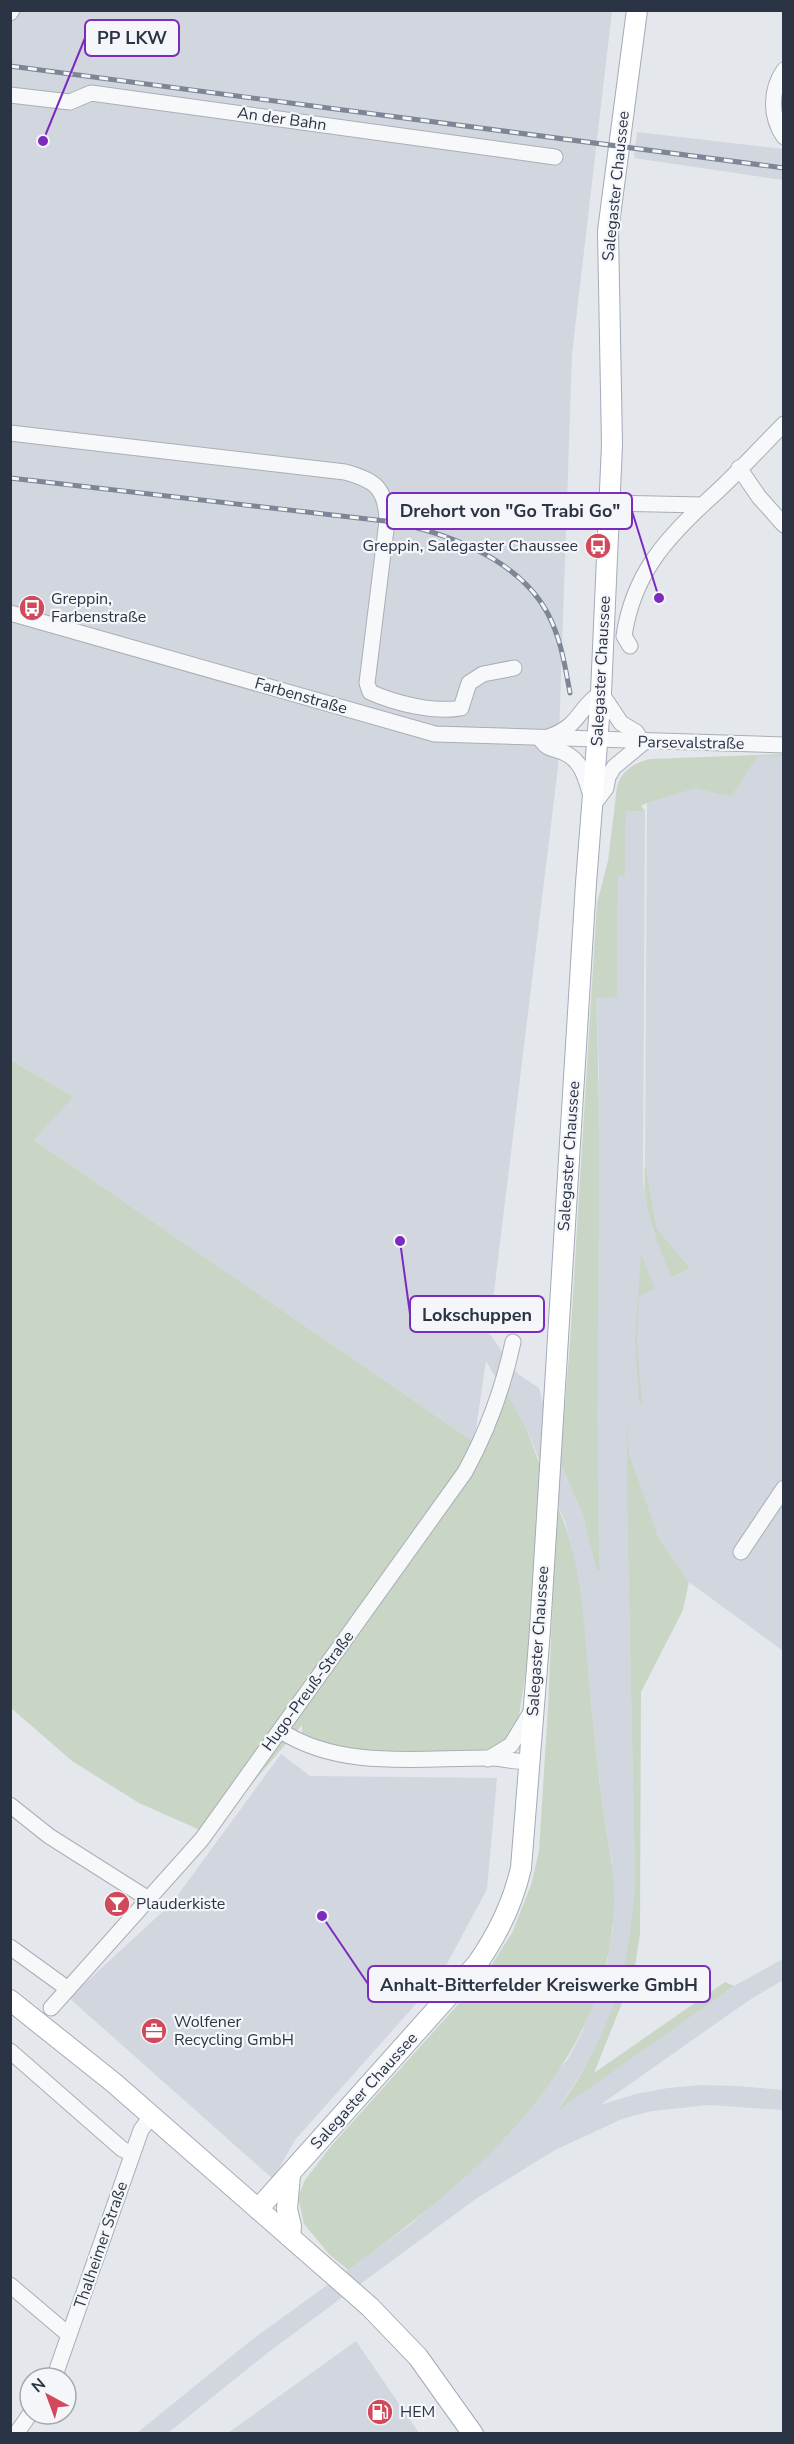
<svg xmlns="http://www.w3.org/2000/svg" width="794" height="2444" font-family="'Nunito Sans',sans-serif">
<rect width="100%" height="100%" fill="#e4e7ec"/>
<g fill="#d2d6de">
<polygon points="10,11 612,11 572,354 558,767 489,1333 518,1374 539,1388 560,1463 583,1515 598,1570 600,1570 596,1457 599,1073 596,997 617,996 618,875 625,875 626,811 645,811 643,1182 653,1231 673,1278 690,1268 657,1229 645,1163 647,803 695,787 731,797 758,756 783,757 783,1651 689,1582 659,1539 629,1452 627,1403 627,1505 635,1880 633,1917 629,1949 611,2014 597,2048 558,2109 734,1986 783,1959 783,1980 748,2001 600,2105 636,2094 668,2088 700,2085 737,2086 783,2090 783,2110 709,2105 652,2111 622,2119 555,2150 477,2198 340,2299 266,2354 168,2433 137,2433 249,2342 411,2224 463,2177 568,2059 583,2030 607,1963 613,1928 612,1860 603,1810 572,1549 565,1522 526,1428 486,1361 474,1442 34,1140 72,1097 11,1059"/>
<polygon points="637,132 783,149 783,180 634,158"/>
<polygon points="281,1754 310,1776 497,1778 487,1889 440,1977 295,2140 273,2179 69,1998 172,1903"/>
<polygon points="356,2341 419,2433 228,2433"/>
</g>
<g fill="#c9d6c5">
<path d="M 783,754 L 783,757 L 758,756 L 731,797 L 695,788 L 647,803 L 641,806 L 645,811 L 626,811 L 625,875 L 618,876 L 617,997 L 596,998 C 604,1189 593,1379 600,1570 L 597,1571 L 583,1515 L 560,1463 L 570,1343 L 597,903 L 608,861 L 617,787 C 622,770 634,763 650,759 Z"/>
<polygon points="10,1059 73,1097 34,1140 474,1442 507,1394 526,1428 541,1468 530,1645 518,1722 514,1733 498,1747 463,1753 364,1752 302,1736 302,1725 209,1834 139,1803 72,1761 11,1708"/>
<path d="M 645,1163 L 657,1229 L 690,1268 L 672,1278 C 656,1241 641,1204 645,1163 Z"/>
<polygon points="641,1254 655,1288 639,1297 637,1340 642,1403 639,1402 635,1340"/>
<path d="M 627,1403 L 629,1452 L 659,1539 L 689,1582 L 683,1610 L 641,1692 L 640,1934 L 634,1973 L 594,2073 L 725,1982 L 734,1986 L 557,2111 C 611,2034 630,1973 635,1880 L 627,1505 Z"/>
<path d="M 557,1505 C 587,1572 584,1652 593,1723 C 596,1752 599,1780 603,1809 C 607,1837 614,1865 614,1894 C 616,2062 472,2180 348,2270 L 329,2254 L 304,2224 L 298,2197 L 305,2180 L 331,2146 L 487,1972 L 512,1933 L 531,1885 L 539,1851 L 548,1708 Z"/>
</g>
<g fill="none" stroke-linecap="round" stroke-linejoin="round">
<g stroke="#a9aeb7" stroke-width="17">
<g id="minor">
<polyline points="10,13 12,10"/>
<path d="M 784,70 C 770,90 770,117 784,137"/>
<polyline points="10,95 70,102 91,93 555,157"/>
<path d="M 10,433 L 345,472 C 375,480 386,488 387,521 L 367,683 L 370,692 C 394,703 434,713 461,708 L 469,683 L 483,674 L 514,668"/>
<polyline points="739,468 759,497 784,525"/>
<polyline points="610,503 701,505"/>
<polyline points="10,613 435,734 784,745"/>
<path d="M 630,646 L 624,636 C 633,575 665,539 709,499 C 735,476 759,449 784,424"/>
<path d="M 548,737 C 581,726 578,707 601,693 L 621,723 L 636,732 L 643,743"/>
<path d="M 541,740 C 550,753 558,747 570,756 C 586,767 587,788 594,804 L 606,788 L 608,777 L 614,767 L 643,743"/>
<polyline points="741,1552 784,1488"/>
<path d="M 281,1731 C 343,1771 423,1757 493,1758 C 505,1759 517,1762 530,1762"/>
<polyline points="488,1759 511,1745 533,1709"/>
<polyline points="10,1805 49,1836 150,1900"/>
<polyline points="10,1947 68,1989"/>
<path d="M 51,2008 L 202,1839 L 465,1472 C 488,1430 503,1389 513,1342"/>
<polyline points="10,2051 122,2149 132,2154"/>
<polyline points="10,2285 69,2335"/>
<polyline points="54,2378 141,2130 152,2115"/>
<polyline points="16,2434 30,2414"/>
</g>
</g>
<g stroke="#a3abb8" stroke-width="22">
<g id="major">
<polyline points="10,2000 114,2083 370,2307 418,2357 473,2434"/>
<polyline points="290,2175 287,2209 291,2226 290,2237"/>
<path d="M 258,2209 L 477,1964 C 498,1934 513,1903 521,1868 L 540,1630 L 586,883 L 601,693 L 612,445 L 608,231 L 637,10"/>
</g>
</g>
<use href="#minor" stroke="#f7f8fa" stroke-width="15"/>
<use href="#major" stroke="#fff" stroke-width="20"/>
<g stroke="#7d8696" stroke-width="5">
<g id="rail">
<polyline points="10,66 784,168"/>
<path d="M 10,478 L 385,521 C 443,531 519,558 548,614 C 561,639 565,666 570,693"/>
</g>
</g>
<use href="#rail" stroke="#f4f6f9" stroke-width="3" stroke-dasharray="9" stroke-linecap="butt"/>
</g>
<defs>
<g id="bus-disc" transform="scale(1.35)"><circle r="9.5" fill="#d1495b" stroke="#f4f6f9"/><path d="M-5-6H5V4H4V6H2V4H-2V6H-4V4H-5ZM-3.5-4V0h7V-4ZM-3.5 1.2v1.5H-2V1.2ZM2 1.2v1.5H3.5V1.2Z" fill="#fff"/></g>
<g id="bar-disc" transform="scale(1.35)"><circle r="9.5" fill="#d1495b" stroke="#f4f6f9"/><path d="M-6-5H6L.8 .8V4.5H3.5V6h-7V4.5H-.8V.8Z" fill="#fff"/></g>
<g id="office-disc" transform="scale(1.35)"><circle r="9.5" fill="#d1495b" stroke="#f4f6f9"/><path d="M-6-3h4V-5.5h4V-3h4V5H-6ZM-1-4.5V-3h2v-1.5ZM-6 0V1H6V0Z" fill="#fff"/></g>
<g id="fuel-disc" transform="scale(1.35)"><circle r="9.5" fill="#d1495b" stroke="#f4f6f9"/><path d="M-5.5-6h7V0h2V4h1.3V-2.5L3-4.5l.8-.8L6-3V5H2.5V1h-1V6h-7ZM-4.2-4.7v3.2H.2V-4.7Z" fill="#fff"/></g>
</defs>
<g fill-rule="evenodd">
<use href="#bus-disc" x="598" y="546"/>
<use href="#bus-disc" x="32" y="608"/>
<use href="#bar-disc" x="117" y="1904"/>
<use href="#office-disc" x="154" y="2031"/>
<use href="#fuel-disc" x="380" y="2412"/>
</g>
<g text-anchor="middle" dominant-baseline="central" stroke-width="4.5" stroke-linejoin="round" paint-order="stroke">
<g font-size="16" fill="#2b3445" stroke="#f4f6f9">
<text transform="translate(282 119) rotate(8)">An der Bahn</text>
<text transform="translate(616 186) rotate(-84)">Salegaster Chaussee</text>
<text transform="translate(601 671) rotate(-87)">Salegaster Chaussee</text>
<text transform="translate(301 696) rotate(16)">Farbenstraße</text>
<text transform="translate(691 743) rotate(1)">Parsevalstraße</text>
<text transform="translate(569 1156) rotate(-86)">Salegaster Chaussee</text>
<text transform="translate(538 1641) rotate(-86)">Salegaster Chaussee</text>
<text transform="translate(308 1691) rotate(-54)">Hugo-Preuß-Straße</text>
<text transform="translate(364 2091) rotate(-48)">Salegaster Chaussee</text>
<text transform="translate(101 2245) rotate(-71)">Thalheimer Straße</text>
</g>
<g font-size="16" fill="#2b3445" stroke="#f4f6f9" text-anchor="start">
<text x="578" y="546" text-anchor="end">Greppin, Salegaster Chaussee</text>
<text x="51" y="599">Greppin,<tspan x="51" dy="18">Farbenstraße</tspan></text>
<text x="136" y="1904">Plauderkiste</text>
<text x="174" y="2022">Wolfener<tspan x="174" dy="18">Recycling GmbH</tspan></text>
<text x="400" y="2412">HEM</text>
</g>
</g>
<path fill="none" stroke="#7b2cbf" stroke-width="2" d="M43 141L85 38M659 598L632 511M400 1241L410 1314M322 1916L368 1984"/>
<g fill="#7b2cbf" stroke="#f4f6f9" stroke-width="2">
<circle cx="43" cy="141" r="6"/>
<circle cx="659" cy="598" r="6"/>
<circle cx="400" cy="1241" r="6"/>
<circle cx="322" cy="1916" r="6"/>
</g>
<g fill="#f4f6f9" stroke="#7b2cbf" stroke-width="2">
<rect x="85" y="20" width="94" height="36" rx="6"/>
<rect x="387" y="493" width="245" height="36" rx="6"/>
<rect x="410" y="1296" width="134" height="36" rx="6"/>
<rect x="368" y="1966" width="342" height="36" rx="6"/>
</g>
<g font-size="18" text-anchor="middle" font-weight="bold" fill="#2b3445">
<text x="132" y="44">PP LKW</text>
<text x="510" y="517">Drehort von "Go Trabi Go"</text>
<text x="477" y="1321">Lokschuppen</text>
<text x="539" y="1991">Anhalt-Bitterfelder Kreiswerke GmbH</text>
</g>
<rect width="794" height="2444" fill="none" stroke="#2b3445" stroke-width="24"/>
<g transform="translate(48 2396) rotate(319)"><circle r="28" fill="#f4f6f9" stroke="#a4a8b1" stroke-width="1.5"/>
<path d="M0-4.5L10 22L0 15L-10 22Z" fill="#d1495b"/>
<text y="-9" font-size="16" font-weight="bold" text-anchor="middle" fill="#2b3445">N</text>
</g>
</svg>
